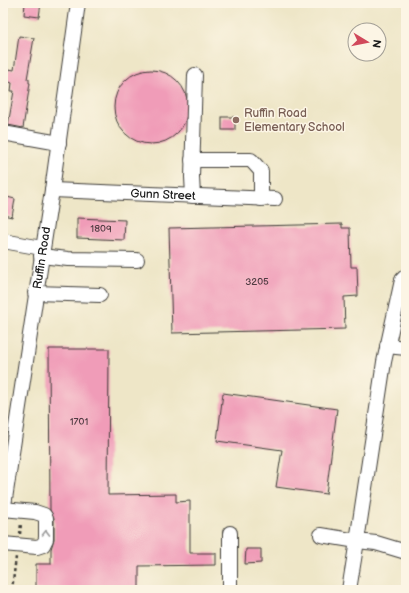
<svg xmlns="http://www.w3.org/2000/svg" width="409" height="593" font-family="'Balsamiq Sans',sans-serif">
<rect width="100%" height="100%" fill="#fcf5e5"/>
<filter id="ink" filterUnits="userSpaceOnUse"><feTurbulence type="fractalNoise" baseFrequency=".025" numOctaves="2"/><feDisplacementMap in="SourceGraphic" scale="8" xChannelSelector="R" yChannelSelector="G"/><feConvolveMatrix kernelMatrix="1 2 1 2 8 2 1 2 1" color-interpolation-filters="sRGB"/></filter>
<filter id="wash" filterUnits="userSpaceOnUse"><feTurbulence type="fractalNoise" baseFrequency=".012" numOctaves="4" result="noise"/><feDisplacementMap in="SourceGraphic" scale="16" xChannelSelector="R" yChannelSelector="G"/><feGaussianBlur stdDeviation="0.9" result="paint"/><feColorMatrix in="noise" values="0 0 0 0 0 0 0 0 0 0 0 0 0 0 0 0 0 1.4 0 .05"/><feComposite in="paint" operator="in"/></filter>
<g filter="url(#wash)">
<rect width="100%" height="100%" fill="#eee6c7"/>
<g id="blocks">
<g fill="#f09cb8">
<polygon points="25,3 41,3 39,17 24,15"/>
<polygon points="19,36 34,38 27,79 29,79 29,83 30,83 23,128 8,125 14,91 11,91 12,83 7,81 9,69 14,70"/>
<circle cx="151" cy="107" r="37"/>
<rect x="222" y="117" width="13" height="13"/>
<polygon points="3,196 15,199 12,217 3,215"/>
<polygon points="77,218 125,220 124,240 77,238"/>
<polygon points="342,224 342,228 350,228 351,267 357,267 358,296 344,297 345,329 172,333 169,228"/>
<polygon points="49,349 109,349 108,495 176,494 176,502 190,501 190,553 216,553 216,565 139,566 139,590 36,590 36,564 51,564 51,549 54,539 54,518 50,510"/>
<polygon points="223,393 337,409 326,494 276,487 282,450 217,441"/>
<polygon points="246,549 261,549 261,563 245,564"/>
</g>
</g>
</g>
<g filter="url(#ink)">
<use href="#blocks" fill-opacity="0" stroke="#3c3a36" stroke-width="1"/>
<g fill="none" stroke-linecap="round" stroke-linejoin="round">
<g stroke="#3c3a36" stroke-width="16">
<g id="minor">
<polyline points="3,133 59,143"/>
<polyline points="192,160 251,160 261,171 261,199"/>
<path id="s1" d="M 52,190 L 275,199"/>
<polyline points="193,196 192,177 195,75"/>
<polyline points="3,241 42,248"/>
<polyline points="41,256 68,259 137,260"/>
<polyline points="406,276 402,280 384,362 357,541 376,543 406,552"/>
<polyline points="35,293 100,295"/>
<polyline points="387,346 406,348"/>
<path id="s2" d="M 3,512 L 52,190 L 78,3"/>
<polyline points="230,533 230,590"/>
<polyline points="321,535 357,541 349,590"/>
<polyline points="3,544 37,547 43,545 46,539 46,518 44,515 35,512 3,509"/>
</g>
</g>
<g stroke="#3c3a36" stroke-width="2.5" stroke-dasharray="3 3" stroke-linecap="butt">
<polyline points="20,534 21,523"/>
<polyline points="12,590 16,557"/>
</g>
<use href="#minor" stroke="#fff" stroke-width="14"/>
</g>
<defs><path id="oneway-chevron" d="M-2-3.5L2.5 0L-2 3.5" fill="none" stroke-width="1.6" stroke-linecap="round" stroke-linejoin="round"/></defs>
<use stroke="#999" href="#oneway-chevron" transform="translate(46 533) rotate(-89)"/>
</g>
<circle fill="#8d6e63" stroke="#fcf5e5" stroke-width="1.5" cx="236" cy="120" r="4"/>
<g text-anchor="middle" dominant-baseline="central" stroke-width="3" stroke-linejoin="round" paint-order="stroke">
<g font-size="10" fill="#513c43">
<text x="101" y="229">1809</text>
<text x="257" y="282">3205</text>
<text x="79" y="422">1701</text>
</g>
<g font-size="12" fill="#785e54" stroke="#fcf5e5" text-anchor="start">
<text x="244" y="113">Ruffin Road<tspan x="244" dy="14">Elementary School</tspan></text>
</g>
<g font-size="12" fill="#1c1c1c" stroke="#fcf5e5">
<text stroke="none"><textPath href="#s1" startOffset="111">Gunn Street</textPath></text>
<text stroke="none"><textPath href="#s2" startOffset="257">Ruffin Road</textPath></text>
</g>
</g>
<rect width="409" height="593" fill="none" stroke="#fcf5e5" stroke-width="16"/>
<g transform="translate(367 42) rotate(100)"><circle r="19" fill="#fcf5e5" stroke="#a29e95"/>
<path d="M0-3L7 15L0 10L-7 15Z" fill="#d1495b"/>
<text y="-6" font-size="11" font-weight="bold" text-anchor="middle" fill="#1c1c1c">N</text>
</g>
</svg>
